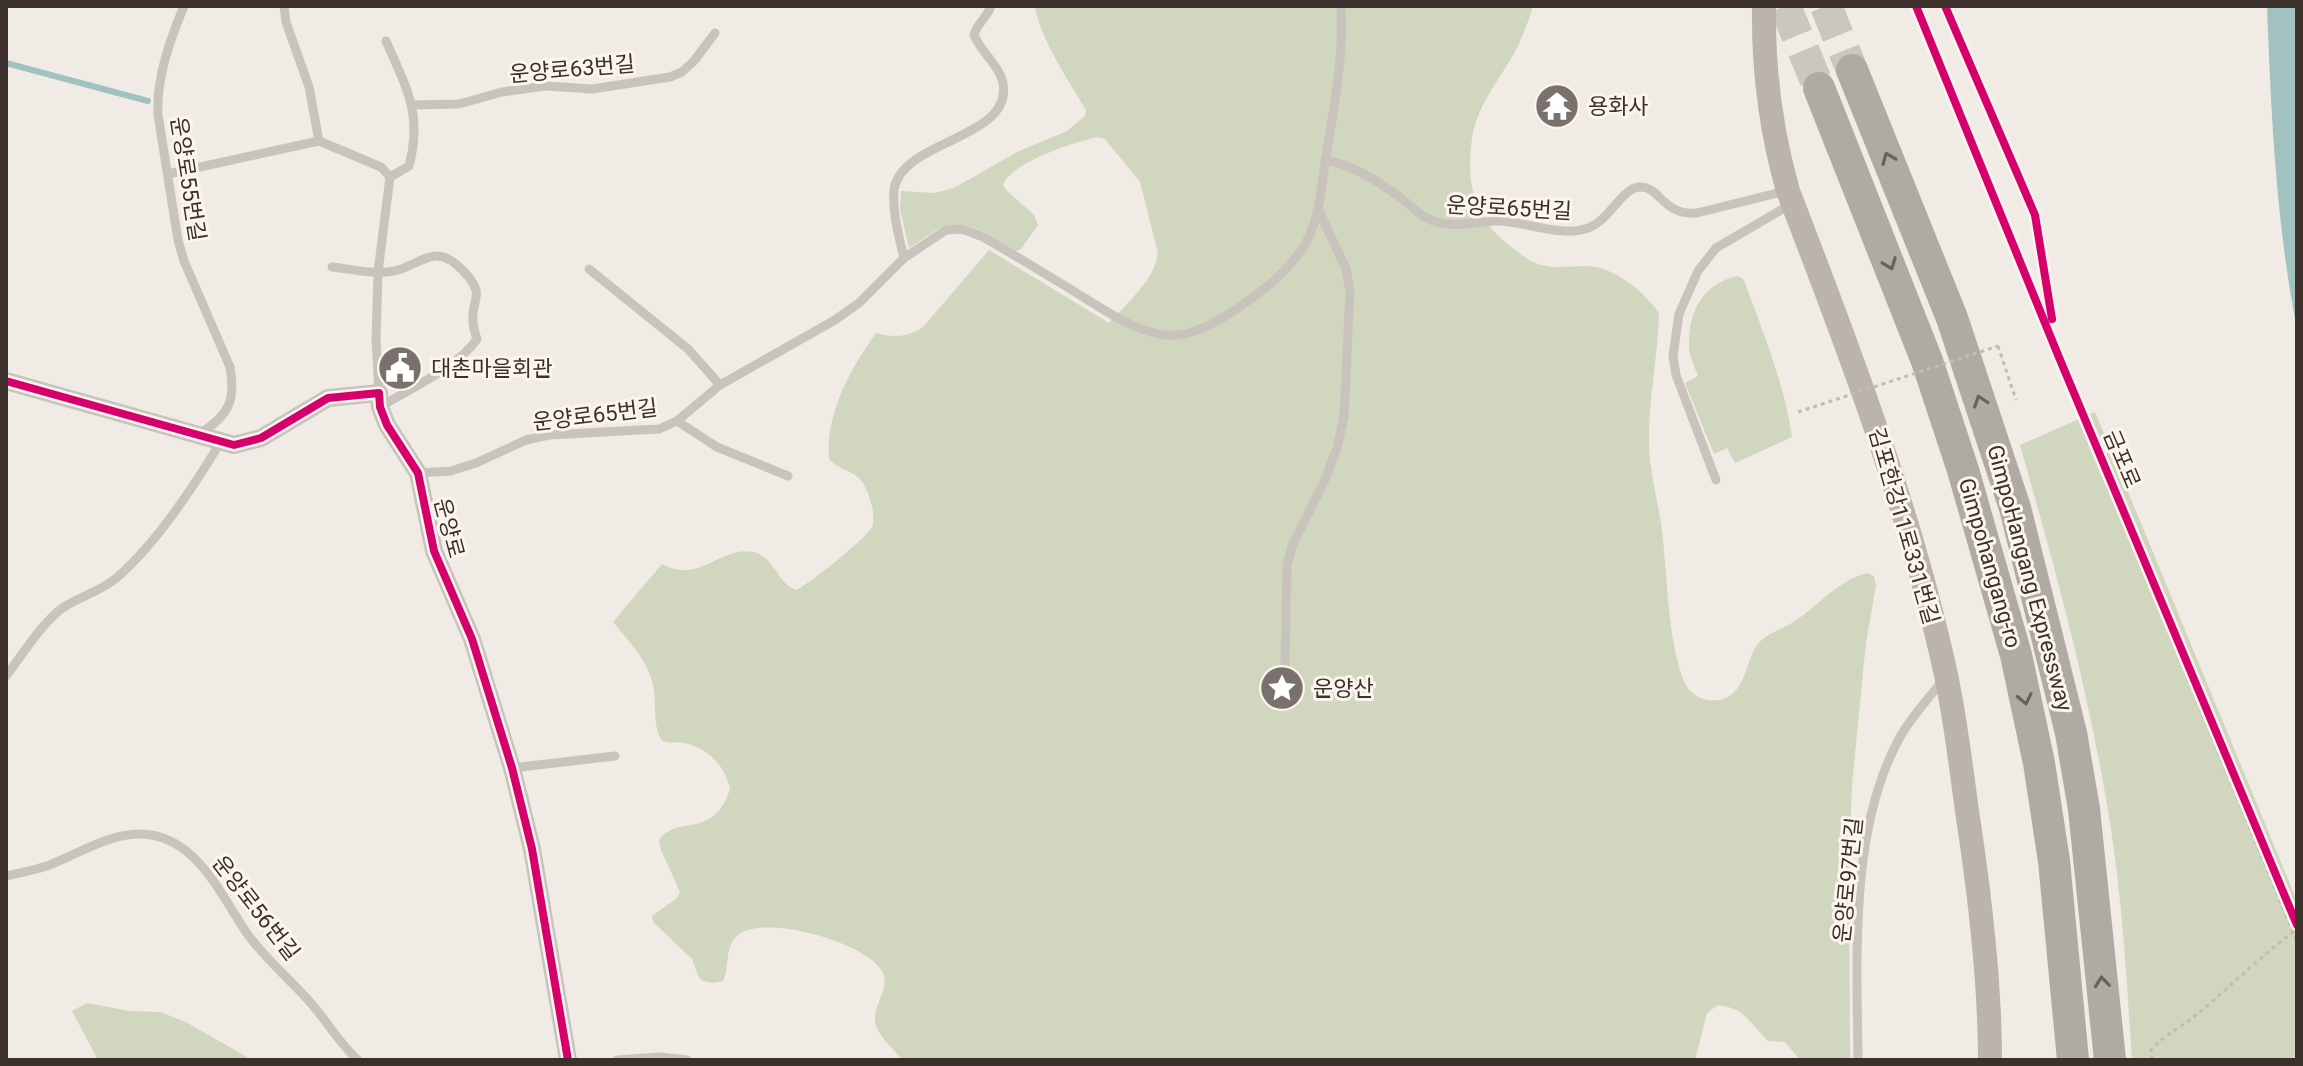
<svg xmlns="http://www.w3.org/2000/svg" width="2303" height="1066" font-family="Roboto,'Noto Sans KR',sans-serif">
<rect width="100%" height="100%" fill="#f0ebe5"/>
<g fill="#d1d6bf">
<path d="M 1035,6 L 1533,6 C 1527,26 1520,44 1509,62 C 1494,86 1477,109 1472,138 C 1466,184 1473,217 1510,246 C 1520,253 1529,262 1541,265 C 1560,270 1578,264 1596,267 C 1620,272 1645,293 1659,313 C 1658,357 1648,401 1649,446 C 1650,474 1658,501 1662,530 C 1667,571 1668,650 1686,685 C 1693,699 1714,705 1728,697 C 1746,687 1746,661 1757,645 C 1766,633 1786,628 1798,619 C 1820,603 1841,579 1868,573 L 1874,576 L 1876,586 L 1866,642 L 1852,785 L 1849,860 L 1850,1060 L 1800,1060 L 1785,1042 L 1768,1041 C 1749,1023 1747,1009 1718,1005 L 1707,1013 L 1695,1060 L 902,1060 C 894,1049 881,1039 876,1026 C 870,1008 890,991 883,973 C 870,943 762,912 737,936 C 724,948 730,967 723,981 L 713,983 L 703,981 L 698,976 L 692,959 L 653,922 L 652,916 L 677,898 L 680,892 L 661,850 L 659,840 C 678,814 714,840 730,789 C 726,768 709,749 688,744 C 679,741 670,744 662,741 C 652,725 657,703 653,685 C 648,661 628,640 613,622 L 662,564 C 700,585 720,545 754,552 C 774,557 778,584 796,590 C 807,586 869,536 872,527 C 877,515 868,488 860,479 C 851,470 837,469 829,459 C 825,414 851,368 876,333 C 894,338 908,337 923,327 L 989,250 L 1109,323 C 1127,303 1154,281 1158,253 L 1140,182 L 1105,139 L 1098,137 C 1075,142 1011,162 1003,185 L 1006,190 L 1034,215 L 1038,225 L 1021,249 L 1016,251 C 994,238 967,217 941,228 C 929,233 920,242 909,248 L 900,209 L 901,191 L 934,193 L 954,188 L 1019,151 L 1067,131 L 1085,116 L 1086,110 C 1070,83 1039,37 1035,6 Z"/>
<path d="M 1738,276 L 1744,280 C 1763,333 1784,382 1792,437 L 1735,463 L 1727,448 L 1714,454 L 1685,383 L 1698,376 C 1695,367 1689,356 1689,346 C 1688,312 1703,283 1738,276 Z"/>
<path d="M 2095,412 L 2297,901 L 2297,1060 L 2132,1060 C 2127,985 2123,910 2112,836 C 2092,703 2057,574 2020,445 Z"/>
<polygon points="87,1003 129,1011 160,1012 186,1022 252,1060 98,1060 72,1011"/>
</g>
<path fill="#a1c2c1" d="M 2267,6 L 2297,6 L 2297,329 C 2276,223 2271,114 2267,6 Z"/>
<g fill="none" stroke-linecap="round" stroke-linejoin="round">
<polyline stroke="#a1c2c1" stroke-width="6" points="6,63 148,101"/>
<g stroke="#ccc6c0" stroke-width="32" stroke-dasharray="32 16" stroke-linecap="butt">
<polyline points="1785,6 1819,88"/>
<polyline points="1826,6 1852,70"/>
</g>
<g stroke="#c2bbb6" stroke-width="3" stroke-dasharray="4 4" stroke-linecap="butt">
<polyline points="1998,346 2016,400"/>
<polyline points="2077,412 2297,942"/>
<path d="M 2152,1060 L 2151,1050 C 2165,1034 2185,1025 2201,1011 C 2232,985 2260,957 2293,932"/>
</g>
<g stroke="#c9c3be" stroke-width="9">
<path d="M 184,6 C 170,40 156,78 158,115 L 178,240 L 184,261 L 230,367 C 236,400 229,415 201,433"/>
<polyline points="284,6 286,22 309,87 319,141 381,167 390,177 378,272 376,340 379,393"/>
<path d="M 386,41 C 406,87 423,114 409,166 L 390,177"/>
<polyline points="414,105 459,104 502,92 545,86 592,89 670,77 682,72 694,61 715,33"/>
<path d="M 1325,160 C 1354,165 1377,181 1401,198 C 1413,207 1422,218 1436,222 C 1456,228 1477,221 1497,221 C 1526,221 1560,238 1588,228 C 1610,220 1621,189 1639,187 C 1661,186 1662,216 1697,213 L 1786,191"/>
<polyline points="168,174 319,141"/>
<path d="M 904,258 C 899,237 892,212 894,190 C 901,139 1013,140 1003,83 C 999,65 981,52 974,35 C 977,23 987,18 991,6"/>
<path d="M 332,267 C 351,269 374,275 394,271 C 418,266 433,244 457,265 C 464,271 473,281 476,290 C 478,298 473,306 473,314 C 472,323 474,331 477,339 C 458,367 409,389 380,407"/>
<polyline points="589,269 688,349 720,385"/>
<polyline points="677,421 717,447 788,476"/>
<path d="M 418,473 L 451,471 L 476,463 L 526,440 L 549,435 L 659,429 L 677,421 L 720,385 L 835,320 L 859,303 L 904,258 L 946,230 L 962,229 L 983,237 C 1013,254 1042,272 1072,290 C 1101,308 1131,330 1165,335 C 1191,338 1217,322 1238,308 C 1263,291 1287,272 1304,246 C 1320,220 1321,187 1326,157 C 1334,107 1344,57 1341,6"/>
<polyline points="1716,480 1676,375 1673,356 1679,314 1698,271 1716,248 1793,203"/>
<polyline points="1285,664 1287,566 1292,546 1324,482 1337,448 1344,416 1350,291 1346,269 1318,209"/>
<path d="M 6,676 C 23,654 39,627 61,609 C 78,597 99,592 115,579 C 154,547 194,486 220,443"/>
<polyline points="512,768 615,756"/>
<path d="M 6,876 C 20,873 34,870 47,866 C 76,855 108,834 139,834 C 195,834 219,892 246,932 C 265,960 294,982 315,1008 C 330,1026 341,1045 358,1060"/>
<polyline points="617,1060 660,1057 687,1060"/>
<path d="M 1858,1060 C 1857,958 1849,829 1900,737 C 1912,716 1929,698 1944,679"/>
</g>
<polyline stroke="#c9c3be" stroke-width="18" points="6,381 234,445 261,438 328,398 379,393 380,407 387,425 418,473 434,551 472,639 512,768 532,849 568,1060"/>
<path stroke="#bab3ae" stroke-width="24" d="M 1764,6 C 1763,68 1771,131 1788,191 C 1849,349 1910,509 1946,675 C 1957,726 1962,779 1970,831 C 1981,906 1990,984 1990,1060"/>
<g stroke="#afaaa4" stroke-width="32">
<polyline points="1852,70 1952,318 2015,508 2071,733 2084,809 2110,1060"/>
<polyline points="1819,88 1927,361 1963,470 2016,655 2039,763 2054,861 2073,1060"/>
</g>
<polyline stroke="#c2bbb6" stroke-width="3" stroke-dasharray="4 4" stroke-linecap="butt" points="1798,412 1998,346"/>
<g stroke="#fbf5ee" stroke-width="13">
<g id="cycleway">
<polyline points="1916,6 2058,355 2297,925"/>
<polyline points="1945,6 2035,215 2052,319"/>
<polyline points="6,381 234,445 261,438 328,398 379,393 380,407 387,425 418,473 434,551 472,639 512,768 532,849 568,1060"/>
</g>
</g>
<use href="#cycleway" stroke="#d6006c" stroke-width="8"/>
</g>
<defs><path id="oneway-chevron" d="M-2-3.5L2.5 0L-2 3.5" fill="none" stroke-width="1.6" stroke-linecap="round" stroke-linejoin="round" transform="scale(2)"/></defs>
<g stroke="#69615b">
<use href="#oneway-chevron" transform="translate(1888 158) rotate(-112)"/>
<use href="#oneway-chevron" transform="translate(1890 264) rotate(69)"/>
<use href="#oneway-chevron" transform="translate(1980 401) rotate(-109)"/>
<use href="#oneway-chevron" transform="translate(2025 699) rotate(78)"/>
<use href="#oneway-chevron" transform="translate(2102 982) rotate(-96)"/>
</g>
<defs>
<g id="temple-disc" transform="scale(2.3)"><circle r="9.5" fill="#7a716c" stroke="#fbf5ee"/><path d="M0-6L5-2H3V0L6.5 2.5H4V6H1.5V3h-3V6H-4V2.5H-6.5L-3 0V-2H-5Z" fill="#fff"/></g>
<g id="civic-disc" transform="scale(2.3)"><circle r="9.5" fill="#7a716c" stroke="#fbf5ee"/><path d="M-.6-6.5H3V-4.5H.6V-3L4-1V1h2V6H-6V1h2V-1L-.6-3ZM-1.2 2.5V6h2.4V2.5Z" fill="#fff"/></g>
<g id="sight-disc" transform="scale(2.3)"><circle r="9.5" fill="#7a716c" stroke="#fbf5ee"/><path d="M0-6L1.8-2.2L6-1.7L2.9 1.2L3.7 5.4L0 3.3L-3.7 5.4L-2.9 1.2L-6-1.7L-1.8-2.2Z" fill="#fff"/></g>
</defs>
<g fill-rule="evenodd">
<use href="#temple-disc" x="1557" y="106"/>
<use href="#civic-disc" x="400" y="368"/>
<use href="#sight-disc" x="1282" y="688"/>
</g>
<g text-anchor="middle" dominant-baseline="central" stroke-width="6" stroke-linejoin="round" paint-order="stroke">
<g font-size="22" fill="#3b302b" stroke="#fbf5ee">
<text transform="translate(572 69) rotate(-5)">운양로63번길</text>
<text transform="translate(188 179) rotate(81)">운양로55번길</text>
<text transform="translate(1509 208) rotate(3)">운양로65번길</text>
<text transform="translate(595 415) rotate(-7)">운양로65번길</text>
<text transform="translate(2122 459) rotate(67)">금포로</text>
<text transform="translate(1904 526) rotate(74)">김포한강11로331번길</text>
<text transform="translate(449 528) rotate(75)">운양로</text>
<text transform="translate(1990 563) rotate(74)">Gimpohangang-ro</text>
<text transform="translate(2030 578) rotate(75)">GimpoHangang Expressway</text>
<text transform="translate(1848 880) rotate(-84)">운양로97번길</text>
<text transform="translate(256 908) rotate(52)">운양로56번길</text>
</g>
<g font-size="22" fill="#3b302b" stroke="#fbf5ee" text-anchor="start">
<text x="1588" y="106">용화사</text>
<text x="431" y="368">대촌마을회관</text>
<text x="1313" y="688">운양산</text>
</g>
</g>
<rect width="2303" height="1066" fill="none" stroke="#3b302b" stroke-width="16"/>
</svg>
